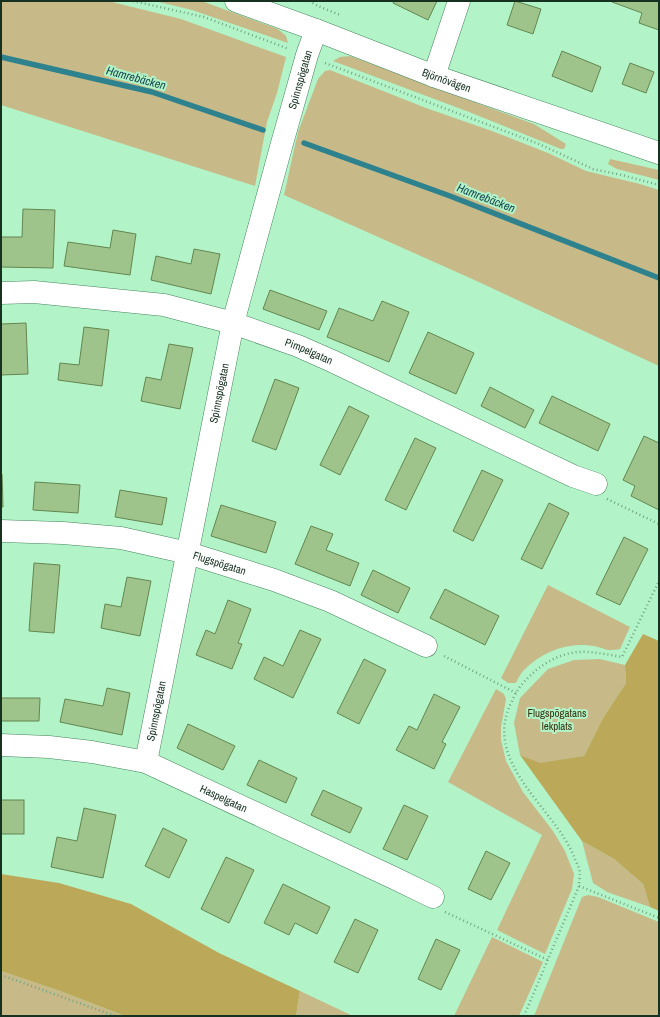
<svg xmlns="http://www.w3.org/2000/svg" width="660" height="1017" font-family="'Archivo Narrow',sans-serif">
<rect width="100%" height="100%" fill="#b2f4c8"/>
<g fill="#c7ba88">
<polygon points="1,1 108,1 181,19 286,57 277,93 267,122 255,186 1,105"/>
<polygon points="155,1 201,1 207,3 278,29 286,36 288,43 192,10"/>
<polygon points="350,56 534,124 566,144 564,149 561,149 469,112 333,61 340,57"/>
<polygon points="330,70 426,108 492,131 548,153 586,171 640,184 659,190 659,366 470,278 284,195 298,132 318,79 325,71"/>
<polygon points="610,159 659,170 659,180 617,169 608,164"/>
<path d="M 548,585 L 630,627 L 620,649 C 604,652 606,648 593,646 C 567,642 542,652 524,670 C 520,674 518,679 516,683 L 508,683 L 501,678 Z"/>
<polygon points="600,659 625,665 626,683 603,718 584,756 540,764 520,755 514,723 520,698 548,669 574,660"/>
<polygon points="496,689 504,694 506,699 501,727 501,740 506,761 523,792 553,831 565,851 574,874 572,889 545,954 497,930 542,835 448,782"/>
<polygon points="582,841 614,859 643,884 650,907 607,892 593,883"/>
<polygon points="588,895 598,897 659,922 659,1016 534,1016 582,897"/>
<polygon points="492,937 543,962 519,1016 454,1016"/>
<polygon points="1,971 60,991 125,1016 1,1016"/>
<polygon points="300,991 353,1016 296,1016"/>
</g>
<g fill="#bca859">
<polygon points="643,634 659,641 659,911 650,907 643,884 614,859 582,841 520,755 540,763 584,756 603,718 626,683 625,665"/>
<polygon points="1,874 59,883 131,904 219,953 300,991 296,1016 125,1016 60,991 1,971"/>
</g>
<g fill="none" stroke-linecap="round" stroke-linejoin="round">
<g stroke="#2d828e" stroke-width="5.5">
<polyline points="1,57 152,92 263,130"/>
<polyline points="304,143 450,196 659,278"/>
</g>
</g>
<g fill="#9ec48b" stroke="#63864f">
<polygon points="394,1 437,1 428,20 393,3"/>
<polygon points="515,1 541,9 533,34 507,25"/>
<polygon points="612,1 659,1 659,30 639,23 642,13 612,2"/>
<polygon points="562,51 601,67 592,92 552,76"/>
<polygon points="630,63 654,72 646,93 622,84"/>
<polygon points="23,209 55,210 53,268 1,267 1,237 22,237"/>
<polygon points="113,230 136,234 130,275 64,266 68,242 110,248"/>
<polygon points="194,249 220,254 211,294 151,280 156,256 191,264"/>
<polygon points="270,290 327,311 319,330 263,309"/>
<polygon points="382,301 409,312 389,362 327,337 339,308 373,321"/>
<polygon points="26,323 28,374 1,375 1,324"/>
<polygon points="84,327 109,330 102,386 58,380 60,363 79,365"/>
<polygon points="428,332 474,353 456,394 409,373"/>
<polygon points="169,344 193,348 180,409 141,401 146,377 161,380"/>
<polygon points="275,379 299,388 276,450 252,441"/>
<polygon points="490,387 534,410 525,428 481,406"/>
<polygon points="552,396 610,424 598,451 539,423"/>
<polygon points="349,406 369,416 340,475 320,465"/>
<polygon points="644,436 659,443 659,510 631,496 635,486 623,480"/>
<polygon points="415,438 436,448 406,510 385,500"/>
<polygon points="482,470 503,480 473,541 453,531"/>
<polygon points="1,474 2,474 3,507 1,507"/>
<polygon points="35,482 80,485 78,513 33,510"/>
<polygon points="120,490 167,498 162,525 115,517"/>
<polygon points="549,503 569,513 542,569 521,559"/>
<polygon points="221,505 276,522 266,553 211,536"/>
<polygon points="311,526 333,534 326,550 359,563 350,586 295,564"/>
<polygon points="624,537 648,549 620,605 596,594"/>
<polygon points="34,563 60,565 54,633 29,631"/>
<polygon points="373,570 410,588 398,613 361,595"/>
<polygon points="127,577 151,581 140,636 101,628 105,604 121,607"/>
<polygon points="445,589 499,616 485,645 430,618"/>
<polygon points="228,600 251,609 238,643 242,644 232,669 196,655 206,630 215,634"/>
<polygon points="300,630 321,639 293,698 254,679 264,657 283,666"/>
<polygon points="364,659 386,670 359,724 337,713"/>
<polygon points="107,688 130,693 122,735 60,722 65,699 103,706"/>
<polygon points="434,694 460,707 442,742 446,744 434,769 396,750 409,726 417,730"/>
<polygon points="1,698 40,698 39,721 1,721"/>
<polygon points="188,724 235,746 223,770 177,748"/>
<polygon points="259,760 297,778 286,803 247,785"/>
<polygon points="323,790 362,808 350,833 311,815"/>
<rect x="1" y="800" width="23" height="34"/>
<polygon points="404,805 428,816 407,860 383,849"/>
<polygon points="84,808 116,815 103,878 51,867 57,837 77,841"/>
<polygon points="163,828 187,840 169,878 145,866"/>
<polygon points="486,851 510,863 491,900 468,889"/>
<polygon points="226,857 254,870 229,923 201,909"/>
<polygon points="283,884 330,907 317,934 295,923 289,935 264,923"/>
<polygon points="355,919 378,930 358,973 334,962"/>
<polygon points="436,939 460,950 441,990 418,979"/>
</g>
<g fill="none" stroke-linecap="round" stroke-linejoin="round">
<g stroke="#45845d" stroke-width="23">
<g id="minor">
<polyline points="434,76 459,1"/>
<path id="s1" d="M 1,293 L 34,292 L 164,305 L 233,323 L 298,346 L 332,361 L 573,476 L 596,484"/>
<path id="s2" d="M 1,531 L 63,533 L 121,538 L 188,553 L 274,580 L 330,601 L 426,646"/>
<path id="s3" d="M 1,745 L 49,747 L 92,752 L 146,762 L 394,878 L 433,897"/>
<path id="s4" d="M 146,762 L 233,323 L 281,147 L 307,55 L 316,30"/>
</g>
</g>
<g stroke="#45845d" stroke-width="23">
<g id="major">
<path id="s5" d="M 236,1 L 316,30 L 434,76 L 659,153"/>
</g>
</g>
<g stroke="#73a584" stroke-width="2.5" stroke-dasharray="1 3" stroke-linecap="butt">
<polyline points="133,1 204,17 289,49"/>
<polyline points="309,1 318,6 340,15"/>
<polyline points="325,63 539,144 593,169 622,175 659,185"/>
<polyline points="607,499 659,524"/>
<polyline points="444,656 516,693"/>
<polyline points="579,886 659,918"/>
<polyline points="445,912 548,960"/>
<polyline points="1,975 115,1016"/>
<path d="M 524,1016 L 579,886 C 579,882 580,877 580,874 C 580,869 577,864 575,859 C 556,808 480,763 512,701 C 515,694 519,687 525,681 C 541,663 564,650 589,652 C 600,653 611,655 622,657 L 659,581"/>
</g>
<use href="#minor" stroke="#fff" stroke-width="22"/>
<use href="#major" stroke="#fff" stroke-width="22"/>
</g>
<g text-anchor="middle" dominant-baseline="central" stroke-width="4" stroke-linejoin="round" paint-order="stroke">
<g font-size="11" fill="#163120" stroke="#b2f4c8">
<text stroke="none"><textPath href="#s4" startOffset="700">Spinnspögatan</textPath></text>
<text stroke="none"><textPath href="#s5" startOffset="225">Björnövägen</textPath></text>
<text stroke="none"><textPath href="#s1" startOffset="316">Pimpelgatan</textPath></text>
<text stroke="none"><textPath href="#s4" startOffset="376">Spinnspögatan</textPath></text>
<text stroke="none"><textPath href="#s2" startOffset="222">Flugspögatan</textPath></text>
<text stroke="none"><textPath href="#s4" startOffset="52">Spinnspögatan</textPath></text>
<text stroke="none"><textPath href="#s3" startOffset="232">Haspelgatan</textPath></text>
</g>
<g font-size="11" fill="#39300d" stroke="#b2f4c8">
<text x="557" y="713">Flugspögatans<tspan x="557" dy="13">lekplats</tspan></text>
</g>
<g font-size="12" font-style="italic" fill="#184751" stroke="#b2f4c8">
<text transform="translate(136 78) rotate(15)">Hamrebäcken</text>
<text transform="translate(486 198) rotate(21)">Hamrebäcken</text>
</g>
</g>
<rect width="660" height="1017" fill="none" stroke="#163120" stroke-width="4"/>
</svg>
